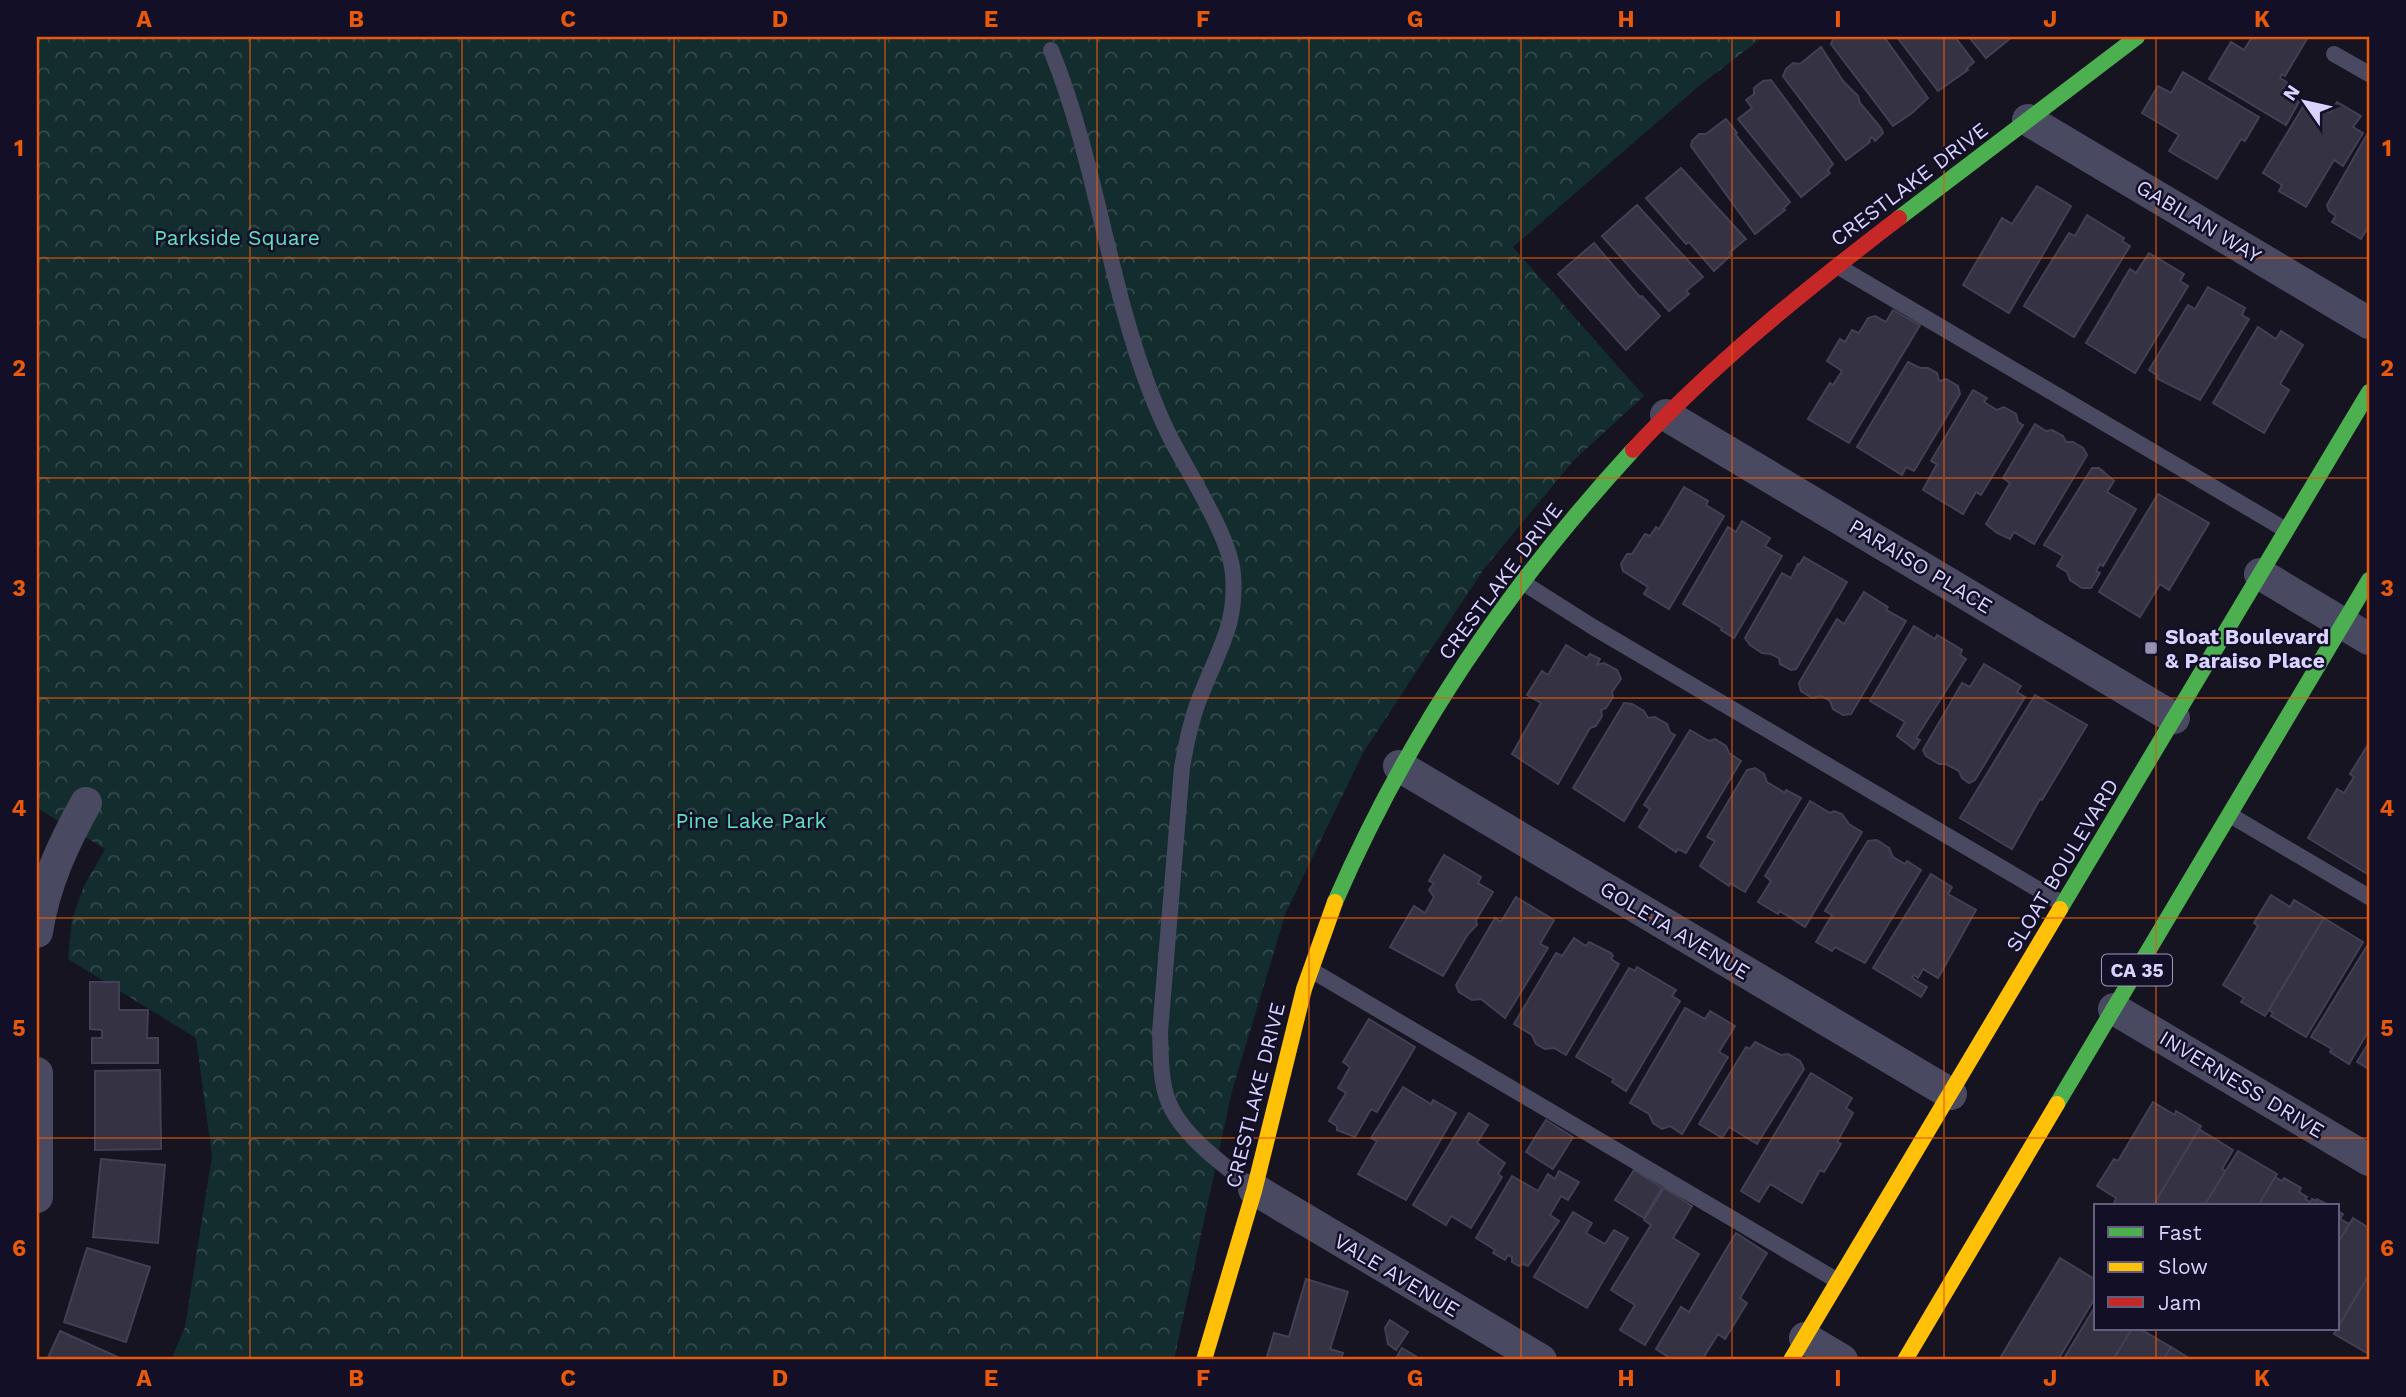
<svg xmlns="http://www.w3.org/2000/svg" width="2406" height="1397" font-family="'Work Sans',sans-serif">
<defs>
<pattern id="park-crowns" width="20" height="18" patternUnits="userSpaceOnUse" patternTransform="scale(1.75)"><rect width="20" height="18" fill="#132c2d"/><path d="M2 6a3 3 0 1 1 6 0M12 15a3 3 0 1 1 6 0" fill="none" stroke="#354a4c"/></pattern>
</defs>
<rect width="100%" height="100%" fill="#161421"/>
<polygon fill="url(#park-crowns)" points="37,37 1763,37 1699,86 1513,247 1644,396 1574,460 1483,570 1363,753 1286,912 1232,1091 1174,1360 171,1360 185,1327 212,1156 196,1038 68,959 72,919 84,886 105,849 37,808"/>
<g fill="#343243" stroke="#433f54" stroke-width="2">
<polygon points="1834,37 1884,37 1928,98 1912,113 1893,126 1831,44"/>
<polygon points="1897,37 1955,37 1974,62 1966,69 1968,70 1938,91"/>
<polygon points="1969,37 2012,37 1986,58"/>
<polygon points="2252,37 2308,37 2285,76 2282,74 2280,78 2288,83 2284,88 2301,98 2286,125 2209,79 2231,42 2244,50"/>
<polygon points="1821,47 1843,81 1858,96 1860,103 1881,128 1883,133 1875,141 1872,137 1869,140 1870,142 1846,160 1783,76 1786,69 1793,63 1800,64"/>
<polygon points="2183,72 2259,117 2245,141 2241,139 2217,179 2169,151 2179,135 2142,113 2158,86 2171,93"/>
<polygon points="1771,80 1833,164 1828,170 1830,173 1801,197 1738,119 1752,108 1746,100 1754,94 1754,88 1763,81"/>
<polygon points="2307,100 2330,113 2337,102 2361,116 2353,127 2363,133 2343,166 2334,160 2306,207 2279,191 2282,185 2263,173"/>
<polygon points="1726,119 1737,133 1735,134 1790,202 1783,209 1785,210 1755,234 1691,146 1692,141 1699,134 1706,134"/>
<polygon points="2369,131 2369,225 2361,239 2332,222 2336,216 2329,211 2327,205"/>
<polygon points="1681,168 1746,239 1729,253 1731,255 1714,271 1689,242 1686,244 1646,198"/>
<polygon points="2037,186 2071,206 2009,313 1963,285 2002,218 2012,224"/>
<polygon points="1637,205 1703,277 1686,291 1689,294 1669,311 1602,236"/>
<polygon points="2087,215 2124,238 2122,241 2130,246 2074,337 2024,306 2069,233 2075,236"/>
<polygon points="1594,243 1640,297 1642,296 1660,316 1626,350 1558,274"/>
<polygon points="2149,253 2184,274 2180,281 2188,286 2135,373 2086,343 2130,269 2136,273"/>
<polygon points="2208,287 2245,308 2242,315 2249,319 2200,400 2156,378 2158,376 2149,370 2188,305 2195,309"/>
<polygon points="1893,310 1920,325 1849,443 1808,419 1830,383 1833,385 1842,371 1827,361 1840,339 1845,342 1852,330 1859,333 1868,318 1875,316 1886,322"/>
<polygon points="2258,327 2276,339 2281,331 2303,345 2280,384 2289,390 2264,433 2213,403"/>
<polygon points="1908,362 1920,368 1928,368 1937,373 1939,381 1946,379 1958,386 1960,394 1914,471 1906,467 1902,475 1857,447"/>
<polygon points="1973,390 1987,398 1984,402 1997,410 2004,407 2016,414 2018,422 2023,425 1981,495 1976,492 1963,514 1923,490 1937,464 1931,461"/>
<polygon points="2035,424 2046,431 2052,430 2063,436 2066,442 2073,442 2083,448 2087,455 2034,544 2014,532 2010,539 1997,533 1986,524 2010,483 2003,478"/>
<polygon points="2092,468 2099,468 2114,481 2107,492 2136,509 2103,566 2100,564 2096,571 2100,573 2091,588 2082,588 2070,580 2067,572 2057,566 2063,556 2044,545"/>
<polygon points="1684,487 1708,501 1706,505 1724,516 1669,609 1644,594 1648,587 1623,571 1621,564 1627,554 1632,554 1645,534 1650,536 1656,527 1659,529"/>
<polygon points="2158,494 2209,523 2169,590 2160,584 2140,617 2099,592"/>
<polygon points="1742,521 1770,538 1765,546 1782,556 1734,638 1721,630 1722,628 1683,604 1728,527 1736,532"/>
<polygon points="1804,557 1847,582 1796,669 1791,670 1780,664 1779,658 1771,654 1762,653 1750,645 1745,638 1782,573 1791,578 1798,564 1799,565"/>
<polygon points="1864,592 1888,607 1886,610 1906,621 1851,714 1843,715 1833,709 1830,701 1821,696 1812,698 1801,691 1799,683 1837,619 1844,624"/>
<polygon points="1914,626 1935,639 1937,635 1962,650 1960,655 1966,659 1916,738 1920,740 1914,749 1897,736 1905,722 1870,701"/>
<polygon points="1566,645 1587,658 1590,654 1600,659 1597,665 1604,663 1617,670 1621,679 1612,692 1613,697 1606,708 1601,710 1602,716 1596,726 1590,728 1558,784 1512,754 1541,703 1527,695 1542,671 1548,675"/>
<polygon points="1984,664 2021,686 2017,692 2025,697 1975,780 1969,783 1962,778 1959,771 1946,764 1939,764 1926,756 1923,750 1962,683 1970,687"/>
<polygon points="2035,695 2087,725 2042,800 2040,799 2012,849 1960,818"/>
<polygon points="1624,703 1632,704 1644,711 1648,718 1655,717 1667,724 1670,732 1675,735 1624,821 1573,788"/>
<polygon points="1690,730 1709,741 1715,739 1726,746 1729,753 1741,761 1686,853 1678,849 1676,852 1639,827 1650,809 1644,805"/>
<polygon points="2369,743 2369,875 2308,838 2337,789 2344,793 2354,777 2350,774"/>
<polygon points="1755,768 1764,774 1767,782 1785,793 1786,790 1801,798 1745,892 1730,883 1729,886 1700,866 1715,841 1707,837 1747,770"/>
<polygon points="1810,801 1830,813 1834,811 1842,814 1849,824 1862,832 1805,927 1780,911 1778,914 1758,902 1771,881 1765,876"/>
<polygon points="1877,840 1889,848 1893,857 1905,864 1907,861 1921,870 1865,963 1835,947 1832,951 1816,942 1832,915 1825,911 1868,841"/>
<polygon points="1444,855 1481,877 1478,883 1493,892 1476,920 1477,925 1468,934 1443,976 1390,947 1414,906 1425,913 1434,897 1429,890 1434,883 1429,881"/>
<polygon points="1931,874 1952,887 1948,894 1976,910 1938,978 1923,969 1918,978 1914,975 1912,978 1927,987 1921,997 1873,968"/>
<polygon points="2271,895 2290,907 2294,900 2324,918 2265,1016 2241,1002 2244,998 2223,985 2258,926 2254,923"/>
<polygon points="1516,897 1554,920 1540,944 1548,948 1505,1018 1481,999 1472,1000 1459,992 1456,985 1495,918 1501,922"/>
<polygon points="2324,918 2363,942 2306,1037 2271,1016 2273,1013 2269,1010"/>
<polygon points="1574,938 1586,946 1589,942 1611,953 1613,956 1611,959 1619,964 1566,1055 1554,1048 1545,1049 1536,1044 1532,1035 1514,1024 1556,953 1562,956"/>
<polygon points="2367,946 2369,947 2369,1030 2349,1064 2330,1052 2332,1049 2311,1037"/>
<polygon points="1637,967 1676,990 1672,996 1680,1001 1626,1091 1612,1082 1614,1079 1576,1057 1629,968 1635,971"/>
<polygon points="90,982 119,982 119,1010 148,1010 147,1038 158,1038 158,1063 92,1063 92,1038 102,1038 102,1030 90,1029"/>
<polygon points="1685,1008 1705,1019 1710,1011 1735,1026 1719,1052 1728,1057 1682,1134 1670,1126 1662,1129 1653,1123 1649,1114 1630,1103"/>
<polygon points="1369,1019 1415,1047 1377,1112 1371,1109 1355,1137 1337,1130 1337,1126 1329,1121 1346,1093 1338,1088 1350,1067 1343,1062"/>
<polygon points="1755,1042 1781,1055 1788,1054 1800,1061 1804,1069 1757,1144 1729,1127 1722,1138 1699,1124 1746,1047 1750,1049"/>
<polygon points="2369,1042 2369,1069 2357,1062"/>
<polygon points="160,1070 161,1149 95,1150 95,1071"/>
<polygon points="1811,1073 1852,1098 1846,1108 1853,1113 1837,1142 1841,1144 1824,1172 1820,1170 1802,1203 1770,1184 1759,1202 1741,1191"/>
<polygon points="1403,1087 1431,1104 1433,1100 1456,1113 1406,1200 1358,1174 1377,1141 1371,1138"/>
<polygon points="2153,1102 2175,1115 2176,1111 2201,1126 2153,1206 2113,1206 2116,1198 2097,1186 2114,1159 2118,1161"/>
<polygon points="1469,1113 1488,1125 1477,1143 1505,1163 1498,1174 1502,1177 1471,1228 1451,1216 1446,1225 1413,1205"/>
<polygon points="1546,1120 1573,1137 1553,1169 1526,1152"/>
<polygon points="2199,1129 2233,1150 2222,1169 2226,1171 2204,1206 2153,1206"/>
<polygon points="2238,1151 2277,1174 2258,1206 2204,1206"/>
<polygon points="101,1159 165,1165 158,1243 93,1237"/>
<polygon points="1634,1170 1662,1188 1644,1218 1615,1200"/>
<polygon points="1559,1171 1579,1182 1568,1200 1561,1196 1550,1215 1559,1221 1528,1266 1523,1264 1519,1266 1512,1262 1512,1257 1508,1255 1505,1260 1493,1253 1495,1250 1476,1238 1512,1176 1538,1191 1548,1174 1555,1179"/>
<polygon points="2275,1177 2282,1181 2284,1178 2301,1188 2299,1192 2307,1197 2305,1199 2310,1202 2308,1206 2258,1206"/>
<polygon points="1664,1188 1692,1206 1673,1238 1699,1254 1645,1345 1620,1330 1635,1305 1611,1290 1651,1225 1644,1220"/>
<polygon points="2312,1199 2316,1201 2317,1199 2330,1206 2308,1206"/>
<polygon points="2338,1211 2343,1214 2340,1219 2349,1224 2338,1243"/>
<polygon points="1573,1212 1592,1223 1586,1233 1605,1244 1614,1230 1628,1238 1587,1308 1534,1277"/>
<polygon points="2353,1218 2369,1228 2369,1275 2338,1328 2338,1243"/>
<polygon points="1736,1233 1767,1253 1740,1298 1747,1303 1725,1339 1718,1334 1702,1360 1673,1360 1656,1349 1681,1307 1689,1312"/>
<polygon points="87,1248 150,1267 126,1342 64,1322"/>
<polygon points="2060,1258 2096,1280 2096,1296 2058,1360 1999,1360"/>
<polygon points="2369,1275 2369,1354 2334,1334"/>
<polygon points="1306,1279 1348,1292 1330,1349 1343,1353 1341,1360 1266,1360 1274,1333 1289,1337"/>
<polygon points="2096,1305 2096,1329 2132,1329 2113,1360 2063,1360"/>
<polygon points="1390,1320 1408,1332 1396,1350 1388,1344 1385,1328"/>
<polygon points="2132,1329 2140,1329 2171,1347 2163,1360 2113,1360"/>
<polygon points="60,1331 120,1358 119,1360 47,1360"/>
<polygon points="2171,1347 2192,1360 2163,1360"/>
<polygon points="1402,1348 1422,1360 1395,1360"/>
</g>
<g fill="none" stroke-linecap="round" stroke-linejoin="round">
<g stroke="#4a4962" stroke-width="16">
<path d="M 1051,50 C 1102,175 1110,313 1169,435 C 1187,471 1230,536 1233,574 C 1237,623 1220,647 1203,690 C 1192,715 1187,740 1182,767 L 1160,1032 C 1161,1055 1160,1077 1167,1098 C 1179,1134 1225,1166 1254,1189"/>
<polyline points="2334,54 2369,74"/>
<polyline points="1839,267 2286,530"/>
<polyline points="1522,582 1593,627 2063,904"/>
<polyline points="2230,815 2369,897"/>
<polyline points="1311,970 1838,1281"/>
</g>
<g stroke="#4a4962" stroke-width="32">
<polyline points="2028,120 2369,323"/>
<polyline points="1666,415 2174,718"/>
<polyline points="2260,574 2369,639"/>
<polyline points="1399,766 1951,1094"/>
<path d="M 37,932 C 44,885 63,844 86,803"/>
<polyline points="2114,1009 2369,1160"/>
<polyline points="37,1073 37,1197"/>
<polyline points="1254,1189 1541,1360"/>
<polyline points="1805,1338 1842,1360"/>
</g>
<g stroke="#4caf50" stroke-width="16">
<polyline points="1899,218 2137,37"/>
<path d="M 1335,902 C 1409,732 1508,586 1633,450"/>
<polyline points="2060,909 2369,392"/>
<polyline points="2057,1104 2369,580"/>
</g>
<g stroke="#ffc107" stroke-width="16">
<polyline points="1204,1360 1254,1191 1304,989 1335,902"/>
<polyline points="1791,1360 2060,909"/>
<polyline points="1905,1360 2057,1104"/>
</g>
<path stroke="#c62828" stroke-width="16" d="M 1633,450 C 1713,364 1805,290 1899,218"/>
</g>
<path fill="none" stroke="#e8590c" stroke-width="2" stroke-opacity="0.55" d="M 250,37 L 250,1360M 462,37 L 462,1360M 674,37 L 674,1360M 885,37 L 885,1360M 1097,37 L 1097,1360M 1309,37 L 1309,1360M 1521,37 L 1521,1360M 1732,37 L 1732,1360M 1944,37 L 1944,1360M 2156,37 L 2156,1206M 37,258 L 2369,258M 37,478 L 2369,478M 37,698 L 2369,698M 37,918 L 2369,918M 37,1138 L 2369,1138M 2156,1329 L 2156,1360"/>
<rect fill="#9591b1" stroke="#130f26" stroke-width="2.5" x="2144" y="641" width="14" height="14" rx="3.5"/>
<g text-anchor="middle" dominant-baseline="central" stroke-width="5" stroke-linejoin="round" paint-order="stroke">
<rect fill="#130f26" stroke="#9e99be" stroke-width="2" x="2102" y="954.5" width="70" height="31" rx="5"/>
<g font-size="19" font-weight="bold" fill="#d9d4ff">
<text x="2137" y="970">CA 35</text>
</g>
<g font-size="21" fill="#d9d4ff" stroke="#130f26">
<text transform="translate(1909 184) rotate(-37)">CRESTLAKE DRIVE</text>
<text transform="translate(2199 221) rotate(31)">GABILAN WAY</text>
<text transform="translate(1921 566) rotate(31)">PARAISO PLACE</text>
<text transform="translate(1500 581) rotate(-53)">CRESTLAKE DRIVE</text>
<text transform="translate(2062 865) rotate(-59)">SLOAT BOULEVARD</text>
<text transform="translate(1675 930) rotate(31)">GOLETA AVENUE</text>
<text transform="translate(2242 1084) rotate(31)">INVERNESS DRIVE</text>
<text transform="translate(1255 1095) rotate(-76)">CRESTLAKE DRIVE</text>
<text transform="translate(1397 1275) rotate(31)">VALE AVENUE</text>
</g>
<g font-size="21" fill="#5fe0c0" stroke="#130f26">
<text x="237" y="237">Parkside Square</text>
<text x="751" y="820">Pine Lake Park</text>
</g>
<g font-size="21" font-weight="bold" fill="#d9d4ff" stroke="#130f26" text-anchor="start">
<text x="2165" y="636">Sloat Boulevard<tspan x="2165" dy="24">&amp; Paraiso Place</tspan></text>
</g>
</g>
<rect width="2406" height="1397" fill="none" stroke="#130f26" stroke-width="77"/>
<rect x="2094" y="1204" width="245" height="126" fill="#130f26" stroke="#625e7d" stroke-width="2"/>
<rect x="2108" y="1227" width="35" height="10" fill="#4caf50" stroke="#625e7d" stroke-width="2"/>
<text x="2158" y="1240" font-size="21" fill="#d9d4ff">Fast</text>
<rect x="2108" y="1262" width="35" height="10" fill="#ffc107" stroke="#625e7d" stroke-width="2"/>
<text x="2158" y="1274" font-size="21" fill="#d9d4ff">Slow</text>
<rect x="2108" y="1297" width="35" height="10" fill="#c62828" stroke="#625e7d" stroke-width="2"/>
<text x="2158" y="1310" font-size="21" fill="#d9d4ff">Jam</text>
<g transform="translate(2305 102) rotate(304)" stroke="#130f26" stroke-width="5" paint-order="stroke">
<path d="M0-5L12 26L0 18L-12 26Z" fill="#d9d4ff"/>
<text y="-10" font-size="19" font-weight="bold" text-anchor="middle" fill="#d9d4ff">N</text>
</g>
<rect x="38" y="38" width="2330" height="1320" fill="none" stroke="#e8590c" stroke-width="2.5"/>
<g font-size="23" text-anchor="middle" font-weight="bold" fill="#e8590c">
<text x="144" y="27">A</text>
<text x="356" y="27">B</text>
<text x="568" y="27">C</text>
<text x="780" y="27">D</text>
<text x="991" y="27">E</text>
<text x="1203" y="27">F</text>
<text x="1415" y="27">G</text>
<text x="1626" y="27">H</text>
<text x="1838" y="27">I</text>
<text x="2050" y="27">J</text>
<text x="2262" y="27">K</text>
<text x="19" y="156">1</text>
<text x="2387" y="156">1</text>
<text x="19" y="376">2</text>
<text x="2387" y="376">2</text>
<text x="19" y="596">3</text>
<text x="2387" y="596">3</text>
<text x="19" y="816">4</text>
<text x="2387" y="816">4</text>
<text x="19" y="1036">5</text>
<text x="2387" y="1036">5</text>
<text x="19" y="1256">6</text>
<text x="2387" y="1256">6</text>
<text x="144" y="1386">A</text>
<text x="356" y="1386">B</text>
<text x="568" y="1386">C</text>
<text x="780" y="1386">D</text>
<text x="991" y="1386">E</text>
<text x="1203" y="1386">F</text>
<text x="1415" y="1386">G</text>
<text x="1626" y="1386">H</text>
<text x="1838" y="1386">I</text>
<text x="2050" y="1386">J</text>
<text x="2262" y="1386">K</text>
</g>
</svg>
